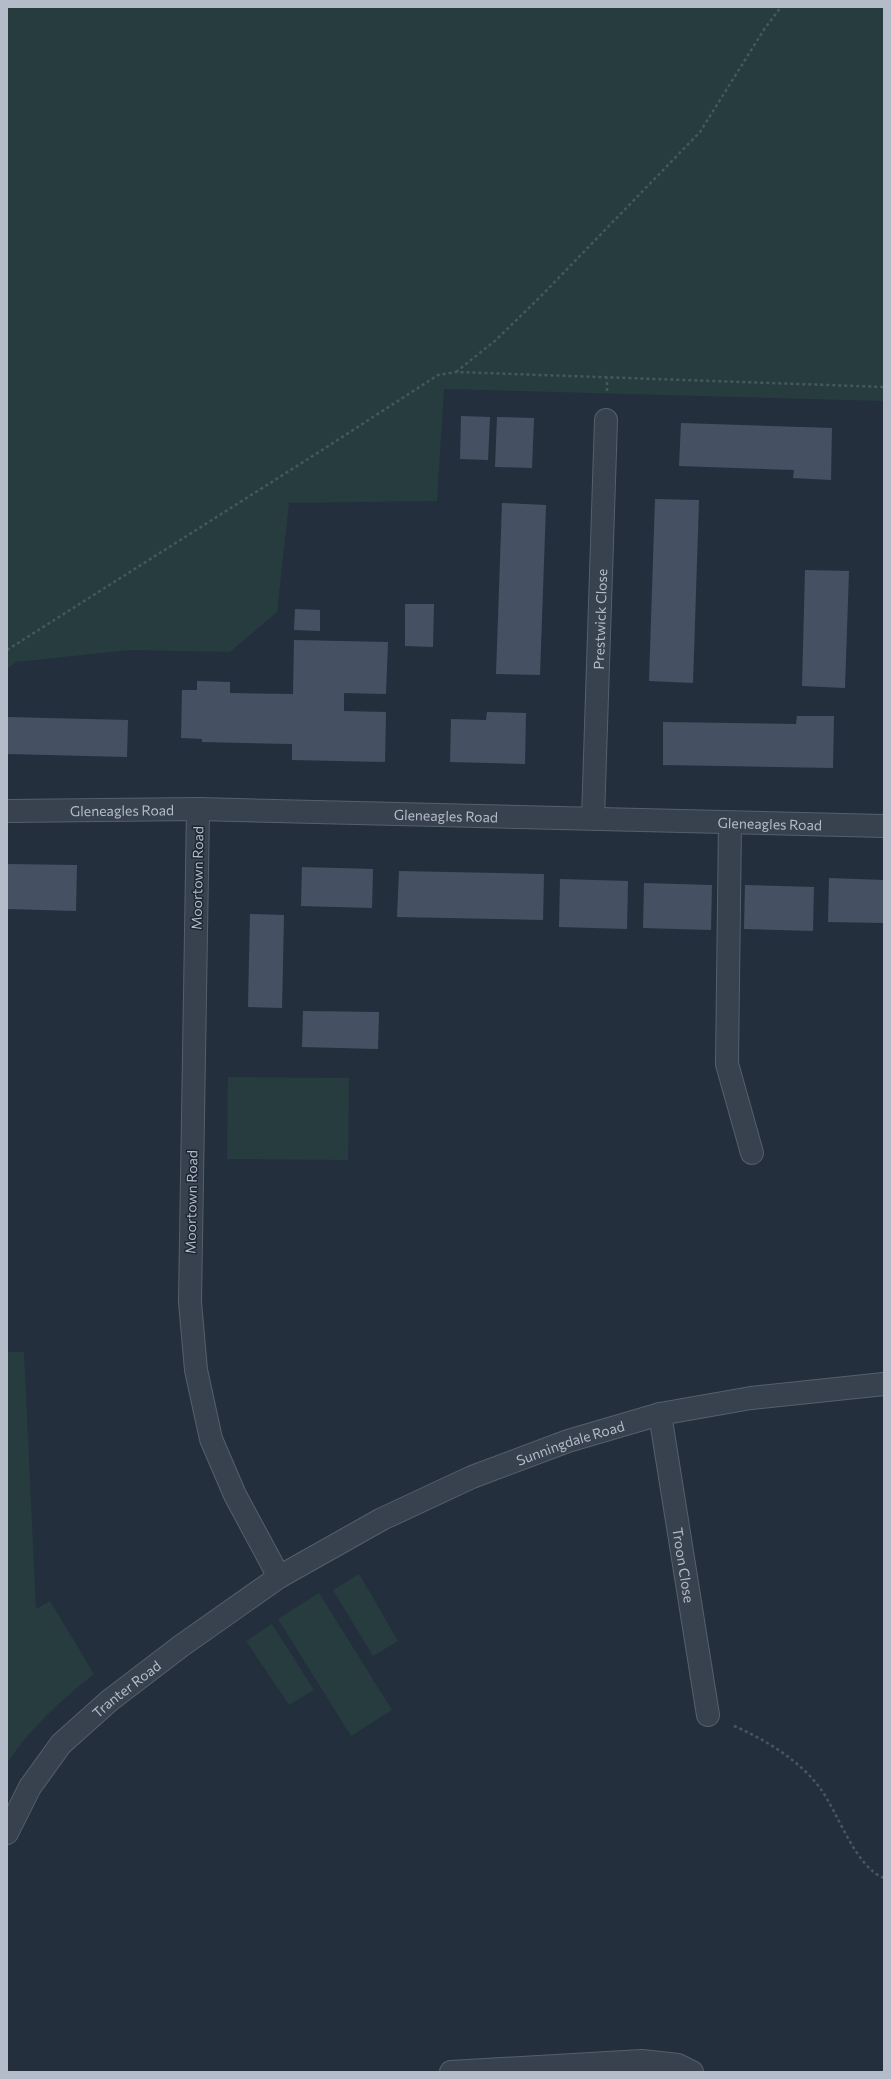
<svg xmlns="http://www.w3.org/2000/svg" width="891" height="2079" font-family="Commissioner,sans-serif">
<rect width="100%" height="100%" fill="#242f3e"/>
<g fill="#263c3f">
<polygon points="7,7 884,7 884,401 444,389 437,501 289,503 277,612 230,652 130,650 16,662 7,669"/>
<polygon points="228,1077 349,1078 348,1160 227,1159"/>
<path d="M 7,1352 L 24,1352 L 36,1609 L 50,1601 L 94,1674 C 60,1701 31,1727 7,1763 Z"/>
<polygon points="359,1574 398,1641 373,1656 333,1590"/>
<polygon points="319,1593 392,1710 351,1736 278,1619"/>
<polygon points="272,1624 314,1690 289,1705 246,1641"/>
</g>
<g fill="#455162">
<polygon points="461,416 490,417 488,460 460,459"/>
<polygon points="497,417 534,418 532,468 495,467"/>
<polygon points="681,423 832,428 831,480 793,478 794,470 679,466"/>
<polygon points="655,499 699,500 693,683 649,681"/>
<polygon points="502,503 546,505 540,675 496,674"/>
<polygon points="805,570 849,571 845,688 802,686"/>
<polygon points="405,604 434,604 433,647 405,646"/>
<polygon points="295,609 320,610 320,631 294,630"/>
<polygon points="294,640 388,642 386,694 344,693 344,711 386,712 385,762 292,760 292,744 202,742 202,739 181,738 182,690 197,690 197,681 230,682 230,693 293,694"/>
<polygon points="487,712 526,713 525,764 450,762 451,719 486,720"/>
<polygon points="797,716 834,716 833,768 663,765 663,722 796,724"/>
<polygon points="7,717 128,720 127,757 7,754"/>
<polygon points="8,864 77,865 76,911 7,909"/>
<polygon points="302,867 373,869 372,908 301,906"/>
<polygon points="399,871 544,874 543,920 397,917"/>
<polygon points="829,878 884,880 884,923 828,922"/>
<polygon points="560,879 628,881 627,929 559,927"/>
<polygon points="644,883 712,885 711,930 643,928"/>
<polygon points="745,885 814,887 813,931 744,929"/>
<polygon points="250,914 284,915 282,1008 248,1007"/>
<polygon points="303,1011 379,1012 378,1049 302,1047"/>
</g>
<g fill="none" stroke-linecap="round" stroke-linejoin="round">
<g stroke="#565f6c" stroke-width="24">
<g id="minor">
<polyline points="198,809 190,1302 196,1370 211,1439 235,1495 279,1577"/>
<path id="s1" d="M 7,811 L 198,809 L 884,826"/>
<path id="s2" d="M 593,818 L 606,420"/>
<polyline points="730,823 727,1064 752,1153"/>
<path id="s3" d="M 660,1414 L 708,1715"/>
<path id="s4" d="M 7,1833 L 30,1787 L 61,1744 L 109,1701 L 181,1646 L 279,1577 L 382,1519 L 472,1477 L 568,1441 L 660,1414 L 751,1398 L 884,1384"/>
<polyline points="451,2072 642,2061 678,2065 692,2072"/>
</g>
</g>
<g stroke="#44595c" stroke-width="2.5" stroke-dasharray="3 3" stroke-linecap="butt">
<polyline points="456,372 496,340 541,296 700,132 765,28 781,7"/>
<polyline points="607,391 607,378"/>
<polyline points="7,650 319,452 438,375 456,372 884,387"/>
<path d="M 734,1726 C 766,1740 799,1760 820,1788 C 838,1812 855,1867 884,1878"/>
</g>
<use href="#minor" stroke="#38414e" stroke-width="22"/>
</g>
<g text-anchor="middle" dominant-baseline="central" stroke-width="3" stroke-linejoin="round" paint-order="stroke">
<g font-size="14" fill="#b4bcc9" stroke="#1d2633">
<text stroke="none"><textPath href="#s2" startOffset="199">Prestwick Close</textPath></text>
<text stroke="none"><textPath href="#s1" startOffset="115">Gleneagles Road</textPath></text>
<text stroke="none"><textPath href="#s1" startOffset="439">Gleneagles Road</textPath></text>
<text stroke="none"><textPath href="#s1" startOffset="763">Gleneagles Road</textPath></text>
<text transform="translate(197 878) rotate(-89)">Moortown Road</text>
<text transform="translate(191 1202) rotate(-89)">Moortown Road</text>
<text stroke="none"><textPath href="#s4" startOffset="701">Sunningdale Road</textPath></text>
<text stroke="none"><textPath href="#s3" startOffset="153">Troon Close</textPath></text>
<text stroke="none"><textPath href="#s4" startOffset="190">Tranter Road</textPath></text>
</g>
</g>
<rect width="891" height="2079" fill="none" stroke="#b4bcc9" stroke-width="16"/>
</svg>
